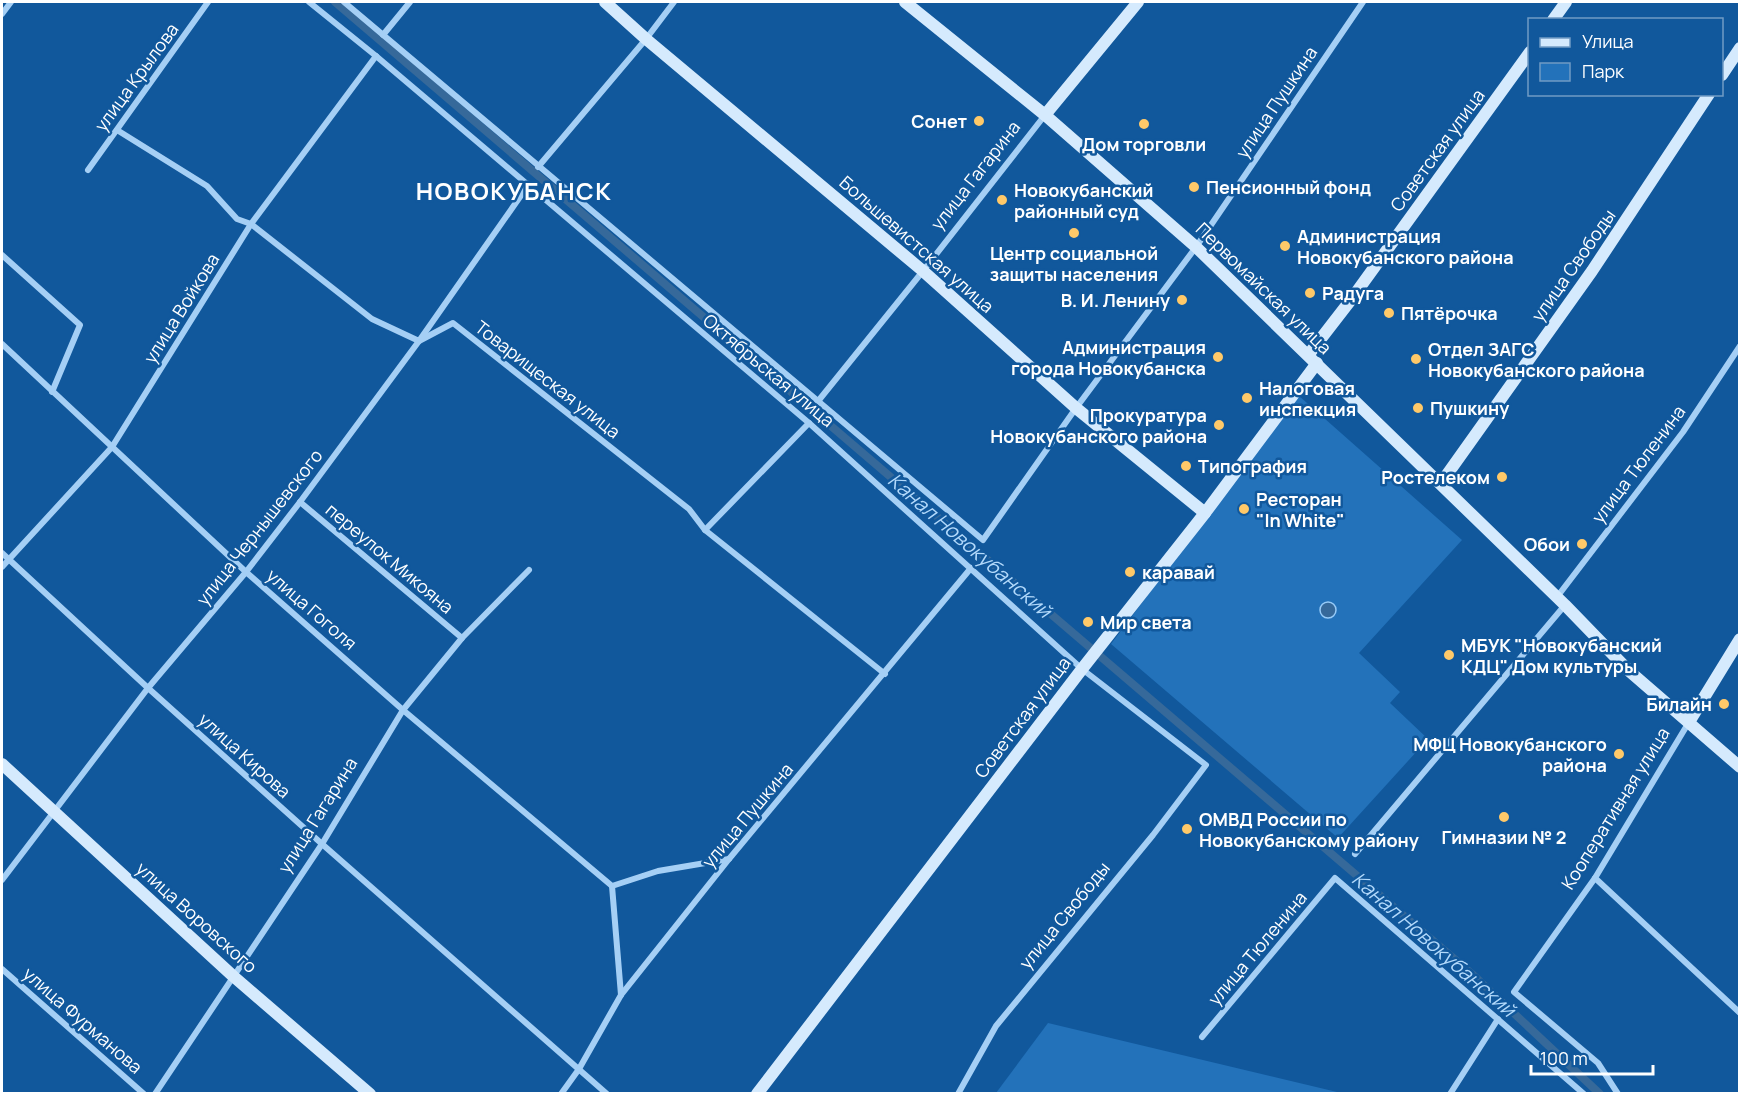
<svg xmlns="http://www.w3.org/2000/svg" width="1741" height="1095" font-family="Manrope,sans-serif">
<rect width="100%" height="100%" fill="#11589c"/>
<g fill="#2372ba">
<polygon points="1298,395 1462,540 1359,653 1400,692 1390,703 1428,739 1338,838 1111,644"/>
<polygon points="1048,1023 1337,1092 1336,1094 996,1093"/>
</g>
<circle fill="#36699a" stroke="#97cbf8" stroke-width="1.5" cx="1328" cy="610" r="8"/>
<g fill="none" stroke-linecap="round" stroke-linejoin="round">
<polyline stroke="#36699a" stroke-width="8" points="335,2 1472,974 1600,1094"/>
<g stroke="#a5cff5" stroke-width="6">
<polyline points="309,2 376,56 809,423 1082,669 1206,765 1153,835 996,1026 958,1094"/>
<path d="M 344,2 C 556,182 771,359 983,540 L 1076,408 L 1196,247 L 1363,2"/>
<polyline points="2,14 11,2"/>
<polyline points="383,35 410,2"/>
<polyline points="117,130 207,186 237,219 251,224 372,319 419,341 453,323 689,509 705,530 885,674"/>
<polyline points="538,167 646,39 674,2"/>
<polyline points="88,170 208,2"/>
<polyline points="2,255 80,325 52,392"/>
<polyline points="2,344 246,572 403,710 612,886 658,871 729,859"/>
<polyline points="819,400 923,271 1045,115"/>
<polyline points="300,502 462,638"/>
<polyline points="705,530 809,423"/>
<polyline points="2,553 148,688 322,844 607,1094"/>
<polyline points="2,567 112,447 251,224 376,56"/>
<polyline points="1557,597 1683,432 1740,346"/>
<polyline points="1355,854 1565,605"/>
<polyline points="1595,878 1740,1013"/>
<polyline points="2,880 148,688 246,572 300,502 419,341 529,184"/>
<polyline points="612,886 621,995"/>
<polyline points="2,969 144,1094"/>
<polyline points="1202,1037 1335,878 1584,1094"/>
<polyline points="155,1094 322,844 403,710 462,638 529,570"/>
<polyline points="561,1094 579,1069 621,995 729,859 971,568"/>
<polyline points="1450,1094 1498,1019"/>
<polyline points="1618,1094 1598,1063 1514,992 1595,878 1689,722"/>
</g>
<g stroke="#d5eafd" stroke-width="12">
<polyline points="605,2 646,39 923,271 1076,408 1205,513"/>
<polyline points="905,2 1045,115 1196,247 1565,605 1628,670 1740,767"/>
<polyline points="1553,20 1566,2"/>
<polyline points="1722,75 1740,48"/>
<polyline points="1045,115 1138,2"/>
<polyline points="1309,354 1350,301 1530,52"/>
<polyline points="1441,483 1592,271 1709,94"/>
<polyline points="1689,722 1740,639"/>
<polyline points="2,764 233,976 370,1094"/>
<polyline points="757,1094 1082,669 1205,513 1317,363"/>
</g>
</g>
<g fill="#ffc969" stroke="#11589c" stroke-width="2">
<circle cx="979" cy="121" r="6"/>
<circle cx="1144" cy="124" r="6"/>
<circle cx="1194" cy="187" r="6"/>
<circle cx="1002" cy="200" r="6"/>
<circle cx="1074" cy="233" r="6"/>
<circle cx="1285" cy="246" r="6"/>
<circle cx="1310" cy="293" r="6"/>
<circle cx="1182" cy="300" r="6"/>
<circle cx="1389" cy="313" r="6"/>
<circle cx="1218" cy="357" r="6"/>
<circle cx="1416" cy="359" r="6"/>
<circle cx="1247" cy="398" r="6"/>
<circle cx="1418" cy="408" r="6"/>
<circle cx="1219" cy="425" r="6"/>
<circle cx="1186" cy="466" r="6"/>
<circle cx="1502" cy="477" r="6"/>
<circle cx="1244" cy="509" r="6"/>
<circle cx="1582" cy="544" r="6"/>
<circle cx="1130" cy="572" r="6"/>
<circle cx="1088" cy="622" r="6"/>
<circle cx="1449" cy="655" r="6"/>
<circle cx="1724" cy="704" r="6"/>
<circle cx="1619" cy="754" r="6"/>
<circle cx="1504" cy="817" r="6"/>
<circle cx="1187" cy="829" r="6"/>
</g>
<g text-anchor="middle" dominant-baseline="central" stroke-width="5" stroke-linejoin="round" paint-order="stroke">
<g font-size="18" fill="#fff" stroke="#11589c">
<text transform="translate(136 77) rotate(-54)">улица Крылова</text>
<text transform="translate(1276 102) rotate(-56)">улица Пушкина</text>
<text transform="translate(1437 150) rotate(-54)">Советская улица</text>
<text transform="translate(975 175) rotate(-52)">улица Гагарина</text>
<text transform="translate(917 244) rotate(41)">Большевистская улица</text>
<text transform="translate(1573 265) rotate(-55)">улица Свободы</text>
<text transform="translate(1264 288) rotate(44)">Первомайская улица</text>
<text transform="translate(181 308) rotate(-58)">улица Войкова</text>
<text transform="translate(769 370) rotate(40)">Октябрьская улица</text>
<text transform="translate(548 379) rotate(38)">Товарищеская улица</text>
<text transform="translate(1638 464) rotate(-53)">улица Тюленина</text>
<text transform="translate(259 527) rotate(-52)">улица Чернышевского</text>
<text transform="translate(390 558) rotate(40)">переулок Микояна</text>
<text transform="translate(312 609) rotate(41)">улица Гоголя</text>
<text transform="translate(1022 717) rotate(-53)">Советская улица</text>
<text transform="translate(245 755) rotate(42)">улица Кирова</text>
<text transform="translate(1615 808) rotate(-58)">Кооперативная улица</text>
<text transform="translate(317 815) rotate(-58)">улица Гагарина</text>
<text transform="translate(747 815) rotate(-50)">улица Пушкина</text>
<text transform="translate(1064 915) rotate(-51)">улица Свободы</text>
<text transform="translate(197 917) rotate(42)">улица Воровского</text>
<text transform="translate(1257 948) rotate(-50)">улица Тюленина</text>
<text transform="translate(83 1020) rotate(41)">улица Фурманова</text>
</g>
<g font-size="18" font-weight="bold" fill="#fff" stroke="#11589c" text-anchor="start">
<text x="967" y="121" text-anchor="end">Сонет</text>
<text x="1144" y="144" text-anchor="middle">Дом торговли</text>
<text x="1206" y="187">Пенсионный фонд</text>
<text x="1014" y="190">Новокубанский<tspan x="1014" dy="21">районный суд</tspan></text>
<text x="1297" y="236">Администрация<tspan x="1297" dy="21">Новокубанского района</tspan></text>
<text x="1074" y="253" text-anchor="middle">Центр социальной<tspan x="1074" dy="21">защиты населения</tspan></text>
<text x="1322" y="293">Радуга</text>
<text x="1170" y="300" text-anchor="end">В. И. Ленину</text>
<text x="1401" y="313">Пятёрочка</text>
<text x="1206" y="347" text-anchor="end">Администрация<tspan x="1206" dy="21">города Новокубанска</tspan></text>
<text x="1428" y="349">Отдел ЗАГС<tspan x="1428" dy="21">Новокубанского района</tspan></text>
<text x="1259" y="388">Налоговая<tspan x="1259" dy="21">инспекция</tspan></text>
<text x="1430" y="408">Пушкину</text>
<text x="1207" y="415" text-anchor="end">Прокуратура<tspan x="1207" dy="21">Новокубанского района</tspan></text>
<text x="1198" y="466">Типография</text>
<text x="1490" y="477" text-anchor="end">Ростелеком</text>
<text x="1256" y="499">Ресторан<tspan x="1256" dy="21">"In White"</tspan></text>
<text x="1570" y="544" text-anchor="end">Обои</text>
<text x="1142" y="572">каравай</text>
<text x="1100" y="622">Мир света</text>
<text x="1461" y="645">МБУК "Новокубанский<tspan x="1461" dy="21">КДЦ" Дом культуры</tspan></text>
<text x="1712" y="704" text-anchor="end">Билайн</text>
<text x="1607" y="744" text-anchor="end">МФЦ Новокубанского<tspan x="1607" dy="21">района</tspan></text>
<text x="1199" y="819">ОМВД России по<tspan x="1199" dy="21">Новокубанскому району</tspan></text>
<text x="1504" y="837" text-anchor="middle">Гимназии № 2</text>
</g>
<g font-size="20" font-style="italic" fill="#b2d9fb" stroke="#11589c">
<text transform="translate(970 545) rotate(41)">Канал Новокубанский</text>
<text transform="translate(1434 944) rotate(41)">Канал Новокубанский</text>
</g>
<g font-size="24" font-weight="bold" letter-spacing="1.5" fill="#fff" stroke="#11589c">
<text x="514" y="190">НОВОКУБАНСК</text>
</g>
</g>
<rect width="1741" height="1095" fill="none" stroke="#ffffff" stroke-width="6"/>
<rect x="1528" y="18" width="195" height="78" fill="#11589c" stroke="#709bc4" stroke-width="1.5"/>
<rect x="1540" y="38" width="30" height="9" fill="#d5eafd" stroke="#709bc4" stroke-width="1.5"/>
<text x="1582" y="48" font-size="18" fill="#ffffff">Улица</text>
<rect x="1540" y="63" width="30" height="18" fill="#2372ba" stroke="#709bc4" stroke-width="1.5"/>
<text x="1582" y="78" font-size="18" fill="#ffffff">Парк</text>
<path d="M1531 1065v9h122v-9" fill="none" stroke="#ffffff" stroke-width="3"/>
<text x="1540" y="1065" font-size="18" fill="#ffffff" stroke="#11589c" stroke-width="4.5" paint-order="stroke">100 m</text>
</svg>
